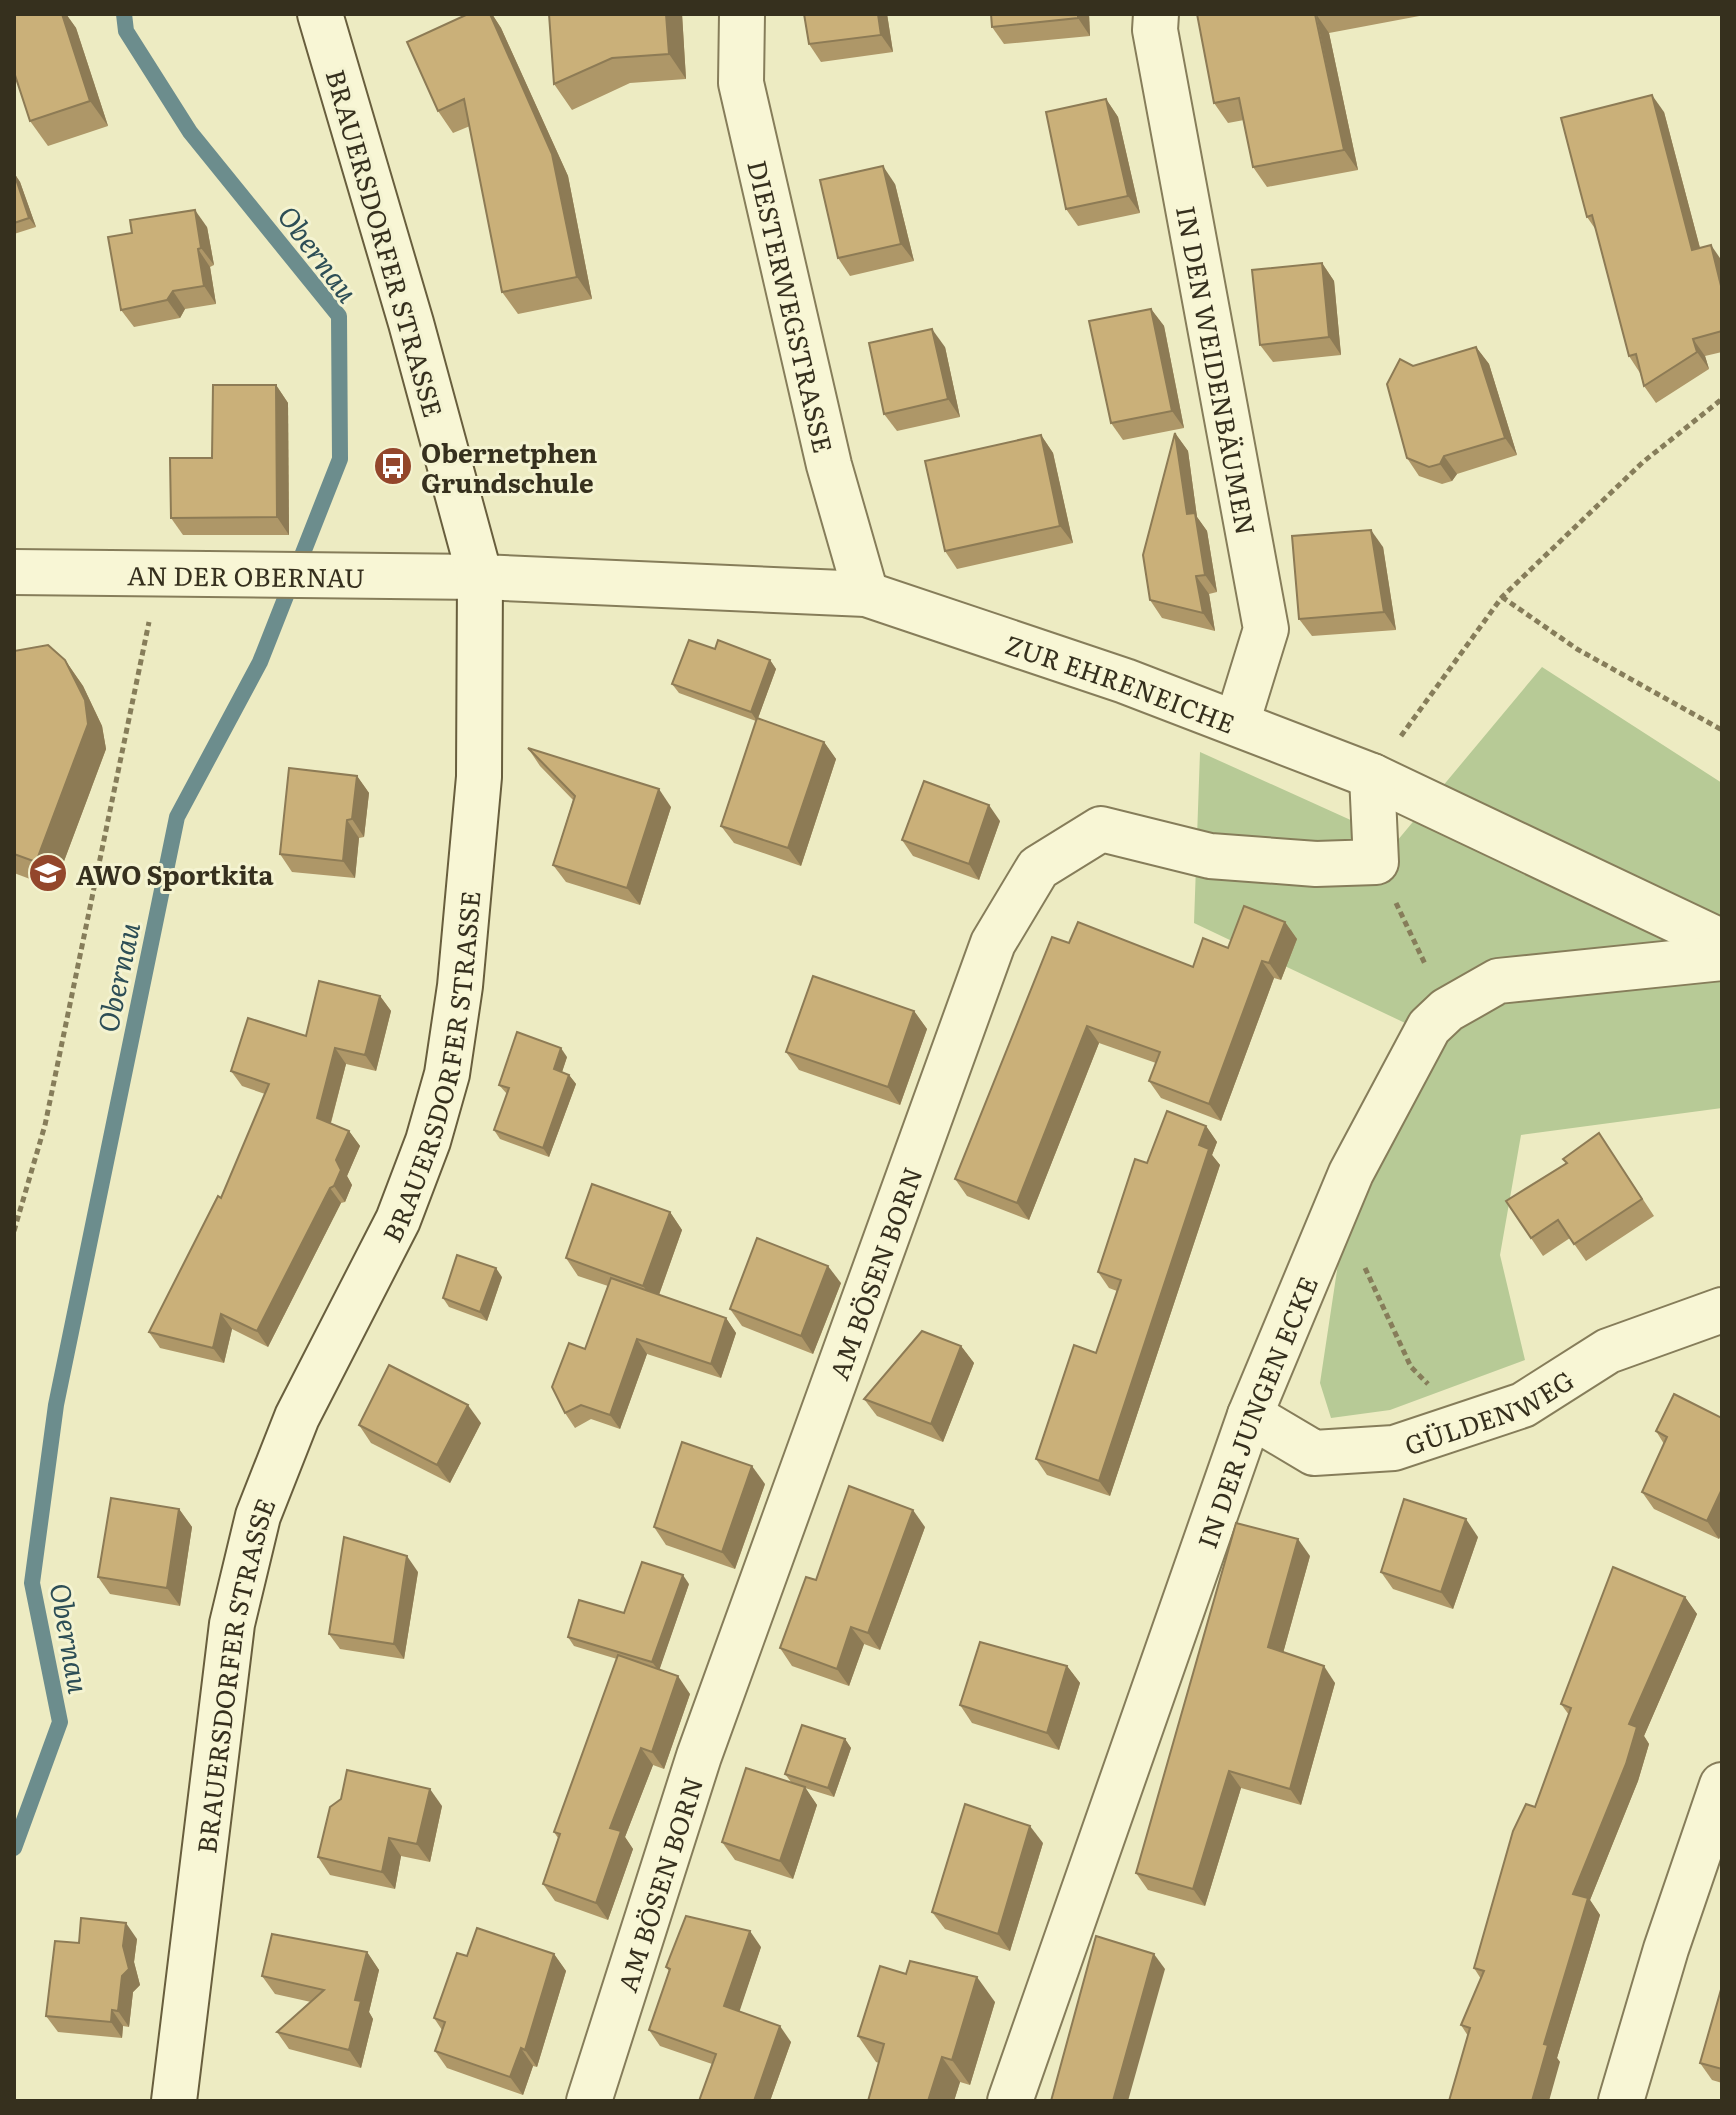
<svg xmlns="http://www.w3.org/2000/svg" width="1736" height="2115" font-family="Literata,serif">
<rect width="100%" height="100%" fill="#edebc2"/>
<polygon fill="#b7ca96" points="1542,667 1722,783 1722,1108 1521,1135 1500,1255 1525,1360 1390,1410 1331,1418 1320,1383 1341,1244 1422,1031 1194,923 1200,752 1397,841"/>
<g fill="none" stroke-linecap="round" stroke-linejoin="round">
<polyline stroke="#6c8d8d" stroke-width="16" points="14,1848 60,1722 32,1583 56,1405 177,817 260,662 340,459 339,316 190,132 126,31 124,14"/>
<g stroke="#867d5a" stroke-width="48">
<g id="street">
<path id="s1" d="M 742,14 L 741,83 L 829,465 L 866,594"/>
<path id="s2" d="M 1156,14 L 1155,30 L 1266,629 L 1237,723"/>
<path id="s3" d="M 14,572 L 480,577 L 866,594 L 1125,681 L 1372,776 L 1722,942"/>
<path id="s4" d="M 1250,1415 L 1314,1453 L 1394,1448 L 1523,1405 L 1608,1351 L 1722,1310"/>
<path id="s5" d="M 589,2101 L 699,1756 L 993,943 L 1038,868 L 1101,829 L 1210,856 L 1316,864 L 1376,862 L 1372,776"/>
<path id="s6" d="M 1010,2101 L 1250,1415 L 1351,1173 L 1429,1027 L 1447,1010 L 1498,981 L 1722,958"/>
<polyline points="1621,2101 1666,1949 1722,1785"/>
</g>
</g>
<g stroke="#685e3d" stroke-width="48">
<g id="secondary">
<path id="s7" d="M 174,2101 L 232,1624 L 258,1516 L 297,1417 L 398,1220 L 428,1141 L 447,1074 L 460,986 L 479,777 L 480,577 L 411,323 L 320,14"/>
</g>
</g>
<g stroke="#867d5a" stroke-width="5" stroke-dasharray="6 4" stroke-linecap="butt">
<polyline points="1502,597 1577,649 1722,730"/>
<polyline points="1401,736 1502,597 1643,462 1722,399"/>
<polyline points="1396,903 1426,966"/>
<polyline points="14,1231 45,1125 149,622"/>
<polyline points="1365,1268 1411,1367 1428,1384"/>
</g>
<use href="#street" stroke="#f8f6d5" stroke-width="44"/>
<use href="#secondary" stroke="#f8f6d5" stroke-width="44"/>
</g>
<g fill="#ae9768">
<polygon points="14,14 66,14 76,28 108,126 48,146 30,121"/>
<polygon points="468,14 492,14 501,28 568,176 592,299 518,314 502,292 470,126 453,133 438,111"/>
<polygon points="682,14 686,79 630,83 572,110 554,84"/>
<polygon points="804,14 887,14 893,52 821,62 809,44"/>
<polygon points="1089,14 1090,36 1004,44 992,27"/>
<polygon points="1197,14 1430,14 1329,33 1358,170 1267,187 1253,167 1244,120 1228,123 1214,103"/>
<polygon points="1106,99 1118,117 1140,213 1078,226 1066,209"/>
<polygon points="1664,112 1700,248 1722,261 1722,352 1705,356 1709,369 1656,403 1644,386 1640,373 1629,356 1596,230 1587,217"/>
<polygon points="14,173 20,182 36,227 14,234"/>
<polygon points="895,184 914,261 850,276 838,258"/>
<polygon points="207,227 214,265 210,267 216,304 185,309 180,318 134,327 121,310"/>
<polygon points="1322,263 1334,281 1341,355 1273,362 1260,345"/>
<polygon points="1151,309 1164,326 1184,428 1123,440 1111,423"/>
<polygon points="945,347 960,417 897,431 884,414"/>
<polygon points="1476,347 1489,364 1517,455 1457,474 1452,481 1442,484 1419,476 1407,458 1413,366"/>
<polygon points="276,385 288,403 289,535 183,535 171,518 212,458"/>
<polygon points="1175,433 1188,451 1197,517 1207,531 1217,592 1209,594 1215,631 1162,618 1150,600"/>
<polygon points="1041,435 1053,453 1073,543 957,569 945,551"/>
<polygon points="1383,547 1396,630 1312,636 1299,619"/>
<polygon points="715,649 770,660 776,669 758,718 824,742 836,759 801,866 734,843 721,826 756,721 679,693 672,684"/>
<polygon points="14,651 65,660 83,686 102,726 106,749 54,888 14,873"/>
<polygon points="528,748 671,807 640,905 566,882 553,865 573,800 540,766"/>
<polygon points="357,776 369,793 364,837 359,838 355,878 292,872 280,854"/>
<polygon points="1000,821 979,880 913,856 902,840"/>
<polygon points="1285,922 1297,939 1281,980 1274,978 1221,1121 1161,1098 1149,1081 1156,1063 1099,1043 1029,1220 967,1196 955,1179 1069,943 1193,967 1228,948"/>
<polygon points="380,996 391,1011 376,1071 346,1064 331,1123 349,1131 360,1146 347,1176 352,1185 345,1202 341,1203 268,1347 232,1329 224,1363 160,1348 149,1332 221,1198 265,1094 242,1086 231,1071 306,1036"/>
<polygon points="914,1011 927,1029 900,1105 799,1070 786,1052"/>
<polygon points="567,1057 562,1072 569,1075 576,1084 549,1157 500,1139 494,1130 507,1094 499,1085"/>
<polygon points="1206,1126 1217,1142 1212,1155 1220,1165 1110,1496 1047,1475 1036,1459 1096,1353 1117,1291 1109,1288 1098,1272 1147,1163"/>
<polygon points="1599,1133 1654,1216 1586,1261 1570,1238 1543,1256 1506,1201 1567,1163"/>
<polygon points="670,1212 682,1230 659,1295 726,1318 736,1333 721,1378 647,1354 620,1429 591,1419 575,1428 565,1413 585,1349 608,1286 578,1276 566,1258"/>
<polygon points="502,1277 487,1321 449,1307 443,1298"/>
<polygon points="841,1283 813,1354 742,1326 730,1309"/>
<polygon points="961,1346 974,1363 943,1442 877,1416 864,1399"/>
<polygon points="1722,1418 1722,1533 1719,1539 1654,1509 1642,1492 1664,1444 1656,1431"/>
<polygon points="481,1423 450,1483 371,1443 359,1425"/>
<polygon points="765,1484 735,1569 666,1545 654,1527"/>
<polygon points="179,1509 192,1527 180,1606 110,1594 98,1577"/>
<polygon points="925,1527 880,1650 864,1644 849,1686 792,1666 780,1648 816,1580"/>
<polygon points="1478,1537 1453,1609 1393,1589 1381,1572"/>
<polygon points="1310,1556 1283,1653 1335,1683 1301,1805 1241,1788 1205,1906 1148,1890 1136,1873"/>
<polygon points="418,1572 404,1659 340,1649 329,1634"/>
<polygon points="689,1584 659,1670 690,1694 664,1769 653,1765 625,1837 633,1849 608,1920 555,1901 543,1884 558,1838 554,1832 617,1659 574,1646 568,1637"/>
<polygon points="1685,1597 1697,1614 1644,1736 1649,1744 1638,1781 1590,1900 1600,1915 1557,2058 1560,2062 1468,2036 1461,2025 1481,1979 1474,1968 1569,1715 1561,1704"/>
<polygon points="1067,1666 1080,1683 1059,1750 972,1723 960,1705"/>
<polygon points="845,1739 851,1748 834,1797 805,1788 817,1805 793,1879 735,1860 722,1842 791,1782 785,1774"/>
<polygon points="442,1806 430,1862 401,1856 395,1889 330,1875 318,1857"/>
<polygon points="1043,1843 1010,1951 945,1929 932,1912"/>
<polygon points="137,1939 134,1962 140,1985 133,1992 129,2027 123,2026 122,2038 58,2032 46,2016 79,1943"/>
<polygon points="761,1947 739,2011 791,2042 770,2101 699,2101 712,2064 660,2046 649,2030 669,1971 666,1967"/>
<polygon points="367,1952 379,1970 369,2012 373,2019 361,2068 289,2049 277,2032 311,2002 275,1994 262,1976"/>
<polygon points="554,1954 566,1971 537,2067 533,2066 523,2095 447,2068 435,2051 442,2030 434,2018 467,1956"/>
<polygon points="906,1974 995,2002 970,2085 960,2082 954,2101 868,2101 879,2063 876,2062 858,2036"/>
<polygon points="1722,1986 1722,2083 1712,2080 1700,2063"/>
</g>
<g fill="#8d7b55">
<polygon points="62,14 66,14 76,28 108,126 90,101"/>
<polygon points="490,14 492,14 501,28 568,176 592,299 577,277"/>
<polygon points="666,14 682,14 686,79 669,54"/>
<polygon points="878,14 887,14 893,52 881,35"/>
<polygon points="1078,14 1089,14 1090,36 1078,18"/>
<polygon points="1316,14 1329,33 1358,170 1344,150"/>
<polygon points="1652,95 1664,112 1705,267 1692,250"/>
<polygon points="1106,99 1118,117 1140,213 1128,196"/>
<polygon points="883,166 895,184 914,261 901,244"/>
<polygon points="14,173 20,182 36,227 29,218"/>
<polygon points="195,210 207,227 214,265 201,248"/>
<polygon points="1711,245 1722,261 1722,290"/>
<polygon points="198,249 210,267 216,304 204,286"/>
<polygon points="1322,263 1334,281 1341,355 1329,337"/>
<polygon points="173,291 185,309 180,318 167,300"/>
<polygon points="1151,309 1164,326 1184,428 1172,411"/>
<polygon points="932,329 945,347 960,417 948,399"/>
<polygon points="1693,339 1705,356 1709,369 1697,352"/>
<polygon points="1476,347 1489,364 1517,455 1505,438"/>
<polygon points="276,385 288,403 289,535 277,517"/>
<polygon points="1175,433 1188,451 1197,517 1207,531 1217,592 1205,575 1187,514"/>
<polygon points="1041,435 1053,453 1073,543 1060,526"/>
<polygon points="1444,456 1457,474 1452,481 1440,464"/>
<polygon points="1371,530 1383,547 1396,630 1384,612"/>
<polygon points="1196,576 1209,594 1215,631 1203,613"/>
<polygon points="65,660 83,686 102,726 106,749 54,888 36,862"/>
<polygon points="770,660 776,669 757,721 751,712"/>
<polygon points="824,742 836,759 801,866 788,848"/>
<polygon points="357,776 369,793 364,837 352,819"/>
<polygon points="659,789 671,807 640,905 627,888"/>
<polygon points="989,805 1000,821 979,880 969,864"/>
<polygon points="347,820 359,838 355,878 343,861"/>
<polygon points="1285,922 1297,939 1281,980 1269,963"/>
<polygon points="1262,961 1274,978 1221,1121 1209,1104"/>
<polygon points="380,996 391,1011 376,1071 365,1055"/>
<polygon points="914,1011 927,1029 900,1105 888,1087"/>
<polygon points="1087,1026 1099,1043 1029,1220 1017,1203"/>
<polygon points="335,1048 346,1064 328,1133 317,1118"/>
<polygon points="561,1048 567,1057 560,1078 554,1069"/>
<polygon points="569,1075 576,1084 549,1157 543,1148"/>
<polygon points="1206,1126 1217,1142 1212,1155 1220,1165 1110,1496 1099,1481 1199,1145"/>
<polygon points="349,1131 360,1146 347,1176 352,1185 345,1202 334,1186 336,1160"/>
<polygon points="330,1188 341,1203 268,1347 257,1331"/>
<polygon points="670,1212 682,1230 656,1303 643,1286"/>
<polygon points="828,1266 841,1283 813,1354 801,1336"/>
<polygon points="496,1268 502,1277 487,1321 480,1312"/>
<polygon points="221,1314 232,1329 224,1363 213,1348"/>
<polygon points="726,1318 736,1333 721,1378 711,1364"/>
<polygon points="637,1339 647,1354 620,1429 610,1415"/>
<polygon points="961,1346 974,1363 943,1442 931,1424"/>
<polygon points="468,1405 481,1423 450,1483 437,1465"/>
<polygon points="752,1466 765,1484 735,1569 722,1552"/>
<polygon points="1722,1489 1722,1533 1719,1539 1707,1521"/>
<polygon points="179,1509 192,1527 180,1606 167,1588"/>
<polygon points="913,1510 925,1527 880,1650 868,1633"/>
<polygon points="1466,1519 1478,1537 1453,1609 1441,1592"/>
<polygon points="1298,1539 1310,1556 1280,1664 1268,1647"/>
<polygon points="407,1556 418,1572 404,1659 394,1644"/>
<polygon points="683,1575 689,1584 659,1671 652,1662"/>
<polygon points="1685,1597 1697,1614 1644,1736 1649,1744 1638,1781 1590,1900 1600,1915 1557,2058 1560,2062 1549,2101 1532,2101 1573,1894 1629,1724"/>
<polygon points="851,1627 864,1644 849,1686 837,1669"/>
<polygon points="1067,1666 1080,1683 1059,1750 1047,1733"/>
<polygon points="1324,1666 1335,1683 1301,1805 1290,1789"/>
<polygon points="678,1676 690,1694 664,1769 652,1752"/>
<polygon points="845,1739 851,1748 834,1797 828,1788"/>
<polygon points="641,1748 653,1765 625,1837 633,1849 608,1920 596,1903 610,1828"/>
<polygon points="1229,1771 1241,1788 1205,1906 1193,1889"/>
<polygon points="805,1787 817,1805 793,1879 780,1861"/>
<polygon points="430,1789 442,1806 430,1862 417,1844"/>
<polygon points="1030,1826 1043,1843 1010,1951 998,1934"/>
<polygon points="389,1838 401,1856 395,1889 382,1872"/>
<polygon points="126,1923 137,1939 134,1962 140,1985 133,1992 129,2027 118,2011 123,1946"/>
<polygon points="750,1931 761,1947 736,2022 724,2006"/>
<polygon points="367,1952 379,1970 369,2012 373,2019 361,2068 349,2050 355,2000"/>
<polygon points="554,1954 566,1971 537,2067 525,2050"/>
<polygon points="1154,1954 1165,1969 1128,2101 1113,2101"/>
<polygon points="977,1977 995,2002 970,2085 952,2060"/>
<polygon points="112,2010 123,2026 122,2038 111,2022"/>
<polygon points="780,2026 791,2042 770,2101 754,2101"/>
<polygon points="521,2048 533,2066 523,2095 510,2077"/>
<polygon points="942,2057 960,2082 954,2101 928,2101"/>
</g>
<g fill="#cab079" stroke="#8d7b55" stroke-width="2">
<polygon points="14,14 62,14 90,101 30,121 14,72"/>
<polygon points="468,14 490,14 552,154 577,277 502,292 464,99 438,111 407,42"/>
<polygon points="549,14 666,14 669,54 612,58 554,84"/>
<polygon points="804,14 878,14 881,35 809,44"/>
<polygon points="991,14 1078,14 1078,18 992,27"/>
<polygon points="1197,14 1315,14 1344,150 1253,167 1239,98 1214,103"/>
<polygon points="1652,95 1692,250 1711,245 1722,290 1722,331 1693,339 1697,352 1644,386 1636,354 1629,356 1592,215 1587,217 1561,118"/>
<polygon points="1106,99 1128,196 1066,209 1046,112"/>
<polygon points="883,166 901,244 838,258 820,180"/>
<polygon points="14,173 29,218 14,223"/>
<polygon points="195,210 201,248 198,249 204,286 173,291 167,300 121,310 108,237 132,233 130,220"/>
<polygon points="1322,263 1329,337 1260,345 1252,270"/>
<polygon points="1151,309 1172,411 1111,423 1089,321"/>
<polygon points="932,329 948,399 884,414 869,343"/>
<polygon points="1476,347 1505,438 1444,456 1440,464 1429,467 1407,458 1387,384 1400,359 1413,366"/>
<polygon points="213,385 276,385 277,517 171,518 170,458 212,458"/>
<polygon points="1175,433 1187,514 1195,513 1205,575 1196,576 1203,613 1150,600 1143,555"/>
<polygon points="1041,435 1060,526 945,551 925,461"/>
<polygon points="1371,530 1384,612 1299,619 1292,536"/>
<polygon points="689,640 715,649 718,640 770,660 751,712 672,684"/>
<polygon points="48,645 65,660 85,700 88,724 36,862 14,854 14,651"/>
<polygon points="757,718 824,742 788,848 721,826"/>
<polygon points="528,748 659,789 627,888 553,865 575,796"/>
<polygon points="289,768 357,776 352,819 347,820 343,861 280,854"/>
<polygon points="924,781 989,805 969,864 902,840"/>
<polygon points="1244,906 1285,922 1269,963 1262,961 1209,1104 1149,1081 1160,1052 1087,1026 1017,1203 955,1179 1052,937 1069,943 1078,922 1193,967 1203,938 1228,948"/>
<polygon points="813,976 914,1011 888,1087 786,1052"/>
<polygon points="319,981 380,996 365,1055 335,1048 317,1118 349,1131 336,1160 341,1170 334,1186 330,1188 257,1331 221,1314 213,1348 149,1332 218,1196 221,1198 269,1084 231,1071 248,1018 306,1036"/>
<polygon points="517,1032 561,1048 554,1069 569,1075 543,1148 494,1130 509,1088 499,1085"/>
<polygon points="1167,1111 1206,1126 1199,1145 1209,1149 1099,1481 1036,1459 1074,1345 1096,1353 1121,1280 1098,1272 1135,1159 1147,1163"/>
<polygon points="1599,1133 1642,1199 1574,1244 1558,1220 1531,1238 1506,1201 1567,1163 1563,1159"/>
<polygon points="592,1184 670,1212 643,1286 566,1258"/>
<polygon points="757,1238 828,1266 801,1336 730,1309"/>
<polygon points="457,1255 496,1268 480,1312 443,1298"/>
<polygon points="611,1278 726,1318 711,1364 637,1339 610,1415 581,1405 565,1413 552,1387 569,1343 585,1349"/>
<polygon points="922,1331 961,1346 931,1424 864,1399"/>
<polygon points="389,1365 468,1405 437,1465 359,1425"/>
<polygon points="1674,1394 1722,1418 1722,1489 1707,1521 1642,1492 1667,1437 1656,1431"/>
<polygon points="682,1442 752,1466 722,1552 654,1527"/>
<polygon points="849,1486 913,1510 868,1633 851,1627 837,1669 780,1648 806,1577 816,1580"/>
<polygon points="111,1498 179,1509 167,1588 98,1577"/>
<polygon points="1404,1499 1466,1519 1441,1592 1381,1572"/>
<polygon points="1236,1523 1298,1539 1268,1647 1324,1666 1290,1789 1229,1771 1193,1889 1136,1873"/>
<polygon points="344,1537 407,1556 394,1644 329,1634"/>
<polygon points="642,1562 683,1575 652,1662 568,1637 579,1600 624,1613"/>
<polygon points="1613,1567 1685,1597 1629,1724 1637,1727 1626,1764 1573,1894 1588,1898 1544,2044 1548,2045 1532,2101 1449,2101 1470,2028 1461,2025 1484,1971 1474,1968 1513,1831 1526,1804 1535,1807 1571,1708 1561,1704"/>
<polygon points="980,1642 1067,1666 1047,1733 960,1705"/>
<polygon points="618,1655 678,1676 652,1752 641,1748 610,1828 621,1831 596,1903 543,1884 560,1834 554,1832"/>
<polygon points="802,1725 845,1739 828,1788 785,1774"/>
<polygon points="746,1768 805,1787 780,1861 722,1842"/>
<polygon points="347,1770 430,1789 417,1844 389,1838 382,1872 318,1857 330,1807 341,1799"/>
<polygon points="965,1804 1030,1826 998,1934 932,1912"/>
<polygon points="686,1916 750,1931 724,2006 780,2026 754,2101 699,2101 716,2054 649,2030 670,1969 666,1967"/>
<polygon points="81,1918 126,1923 123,1946 129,1969 122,1976 118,2011 112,2010 111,2022 46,2016 55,1941 79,1943"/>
<polygon points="477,1928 554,1954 525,2050 521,2048 510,2077 435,2051 445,2022 434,2018 457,1953 467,1956"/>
<polygon points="272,1934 367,1952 355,2000 361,2001 349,2050 277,2032 324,1990 262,1976"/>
<polygon points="1096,1936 1154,1954 1113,2101 1051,2101"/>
<polygon points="910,1961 977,1977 952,2060 942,2057 928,2101 868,2101 884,2044 858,2036 880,1966 906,1974"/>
<polygon points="1722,1986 1722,2069 1700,2063"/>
</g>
<defs>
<g id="bus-disc" transform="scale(2)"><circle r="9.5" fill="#93462b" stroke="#f4f3d1"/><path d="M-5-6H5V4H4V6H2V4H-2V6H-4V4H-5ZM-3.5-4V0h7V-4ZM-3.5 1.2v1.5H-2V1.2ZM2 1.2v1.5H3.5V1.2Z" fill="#fff"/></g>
<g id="school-disc" transform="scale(2)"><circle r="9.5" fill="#93462b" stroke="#f4f3d1"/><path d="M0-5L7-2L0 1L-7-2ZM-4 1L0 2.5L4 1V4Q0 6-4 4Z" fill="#fff"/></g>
</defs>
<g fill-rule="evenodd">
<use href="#bus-disc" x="393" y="466"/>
<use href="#school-disc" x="48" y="873"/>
</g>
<g text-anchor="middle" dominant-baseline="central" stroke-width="6" stroke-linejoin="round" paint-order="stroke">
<g font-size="26" fill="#36301e" stroke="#f4f3d1">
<text transform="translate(386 243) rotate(74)">BRAUERSDORFER STRASSE</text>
<text stroke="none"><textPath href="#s1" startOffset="298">DIESTERWEGSTRASSE</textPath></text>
<text stroke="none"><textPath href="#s2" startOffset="362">IN DEN WEIDENBÄUMEN</textPath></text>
<text stroke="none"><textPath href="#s3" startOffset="232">AN DER OBERNAU</textPath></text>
<text stroke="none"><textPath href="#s3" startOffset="1122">ZUR EHRENEICHE</textPath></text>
<text stroke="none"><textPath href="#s7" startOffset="1078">BRAUERSDORFER STRASSE</textPath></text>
<text stroke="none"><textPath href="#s5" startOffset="876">AM BÖSEN BORN</textPath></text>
<text stroke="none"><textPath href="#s4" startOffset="256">GÜLDENWEG</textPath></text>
<text stroke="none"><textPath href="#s6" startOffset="732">IN DER JUNGEN ECKE</textPath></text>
<text stroke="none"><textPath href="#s7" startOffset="430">BRAUERSDORFER STRASSE</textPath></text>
<text stroke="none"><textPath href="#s5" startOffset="228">AM BÖSEN BORN</textPath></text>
</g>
<g font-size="26" font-weight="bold" fill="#36301e" stroke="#f4f3d1" text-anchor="start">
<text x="421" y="451">Obernetphen<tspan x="421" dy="30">Grundschule</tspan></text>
<text x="76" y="873">AWO Sportkita</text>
</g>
<g font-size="28" font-style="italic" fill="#2d4e56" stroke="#f4f3d1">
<text transform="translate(319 253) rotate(53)">Obernau</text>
<text transform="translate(117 977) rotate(-78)">Obernau</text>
<text transform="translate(71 1638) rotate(80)">Obernau</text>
</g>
</g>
<rect width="1736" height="2115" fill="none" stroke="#36301e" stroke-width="32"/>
</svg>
